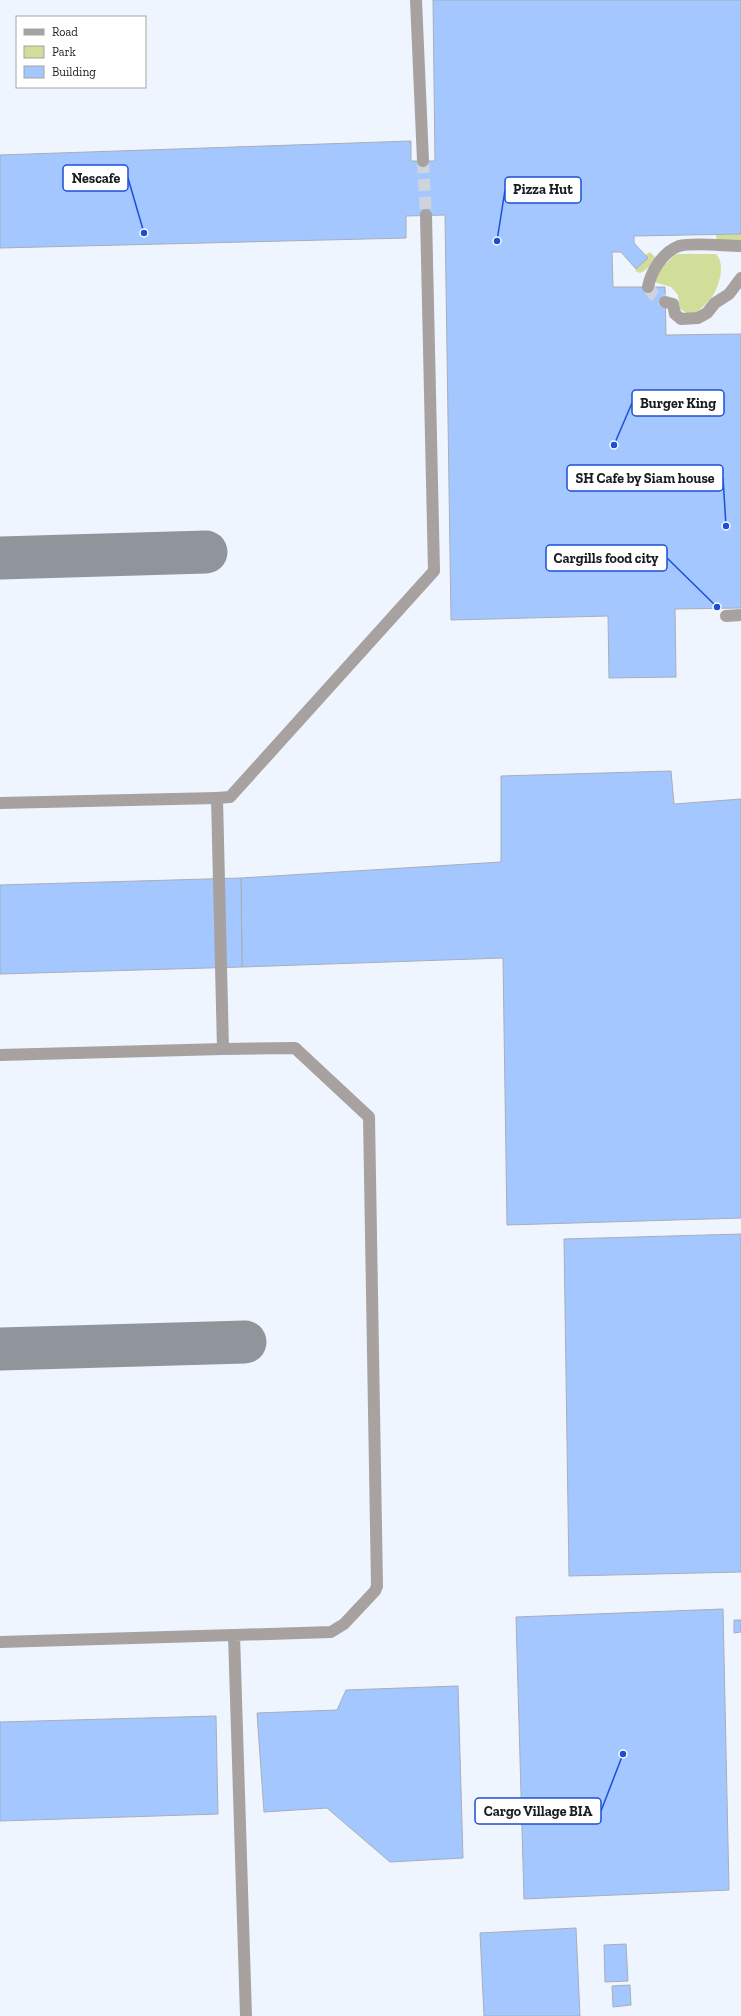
<svg xmlns="http://www.w3.org/2000/svg" width="741" height="2016" font-family="'Zilla Slab',serif">
<rect width="100%" height="100%" fill="#eef5ff"/>
<g fill="#d0de99">
<polygon points="741,234 741,242 717,242 716,235"/>
<path d="M 650,252 L 655,257 C 652,264 647,270 640,273 L 635,271 L 645,255 Z"/>
<path d="M 677,254 L 716,254 C 726,264 719,287 712,297 C 708,303 700,309 694,315 L 688,314 L 680,309 L 678,295 L 671,287 L 654,282 L 655,274 L 674,256 Z"/>
</g>
<g fill="none" stroke-linecap="round" stroke-linejoin="round">
<g stroke="#90959c" stroke-width="43">
<polyline points="0,558 206,552"/>
<polyline points="0,1349 245,1342"/>
</g>
</g>
<g fill="#a3c7fe" stroke="#a8aeb8">
<polygon points="433,0 741,0 741,234 634,236 634,243 648,258 636,269 621,252 612,252 613,287 665,287 666,335 741,334 741,608 675,609 676,677 609,678 608,616 451,620 445,215 406,216 406,238 0,248 0,155 411,141 411,161 435,161"/>
<polygon points="671,771 674,804 741,799 741,1218 507,1225 503,958 242,967 241,878 501,862 501,776"/>
<polygon points="241,878 242,967 0,974 0,885"/>
<polygon points="741,1234 741,1572 569,1576 564,1239"/>
<polygon points="723,1609 729,1890 524,1899 516,1617"/>
<polygon points="734,1620 741,1620 741,1632 734,1633"/>
<polygon points="458,1686 463,1858 390,1862 327,1808 264,1812 257,1713 337,1710 346,1690"/>
<polygon points="216,1716 218,1814 0,1821 0,1722"/>
<polygon points="576,1928 580,2016 484,2016 480,1933"/>
<polygon points="626,1944 628,1981 605,1982 604,1945"/>
<polygon points="630,1985 631,2005 613,2007 612,1986"/>
</g>
<g fill="none" stroke-linecap="round" stroke-linejoin="round">
<g stroke="#ced4de" stroke-width="12" stroke-dasharray="12 6" stroke-linecap="butt">
<polyline points="423,161 426,215"/>
<polyline points="648,287 653,294 665,302"/>
</g>
<g stroke="#a7a1a0" stroke-width="12">
<polyline points="416,0 423,161"/>
<path d="M 648,287 C 651,271 663,252 679,246 C 693,242 725,246 741,246"/>
<polyline points="665,302 673,304 675,314 681,319 698,318 707,313 715,303 729,294 741,278"/>
<polyline points="726,616 741,615"/>
<polyline points="0,803 217,798"/>
<polyline points="0,1055 223,1049"/>
<polyline points="0,1642 234,1635"/>
<polyline points="246,2016 234,1635 331,1632 344,1624 375,1591 377,1586 369,1117 295,1048 223,1049 217,798 230,797 434,571 426,215"/>
</g>
</g>
<path fill="none" stroke="#1d4ed8" stroke-width="1.5" d="M144 233L128 178M497 241L505 190M614 445L632 403M726 526L723 478M717 607L667 558M623 1754L601 1811"/>
<g fill="#1d4ed8" stroke="#fff" stroke-width="1.5">
<circle cx="144" cy="233" r="4"/>
<circle cx="497" cy="241" r="4"/>
<circle cx="614" cy="445" r="4"/>
<circle cx="726" cy="526" r="4"/>
<circle cx="717" cy="607" r="4"/>
<circle cx="623" cy="1754" r="4"/>
</g>
<g fill="#fff" stroke="#1d4ed8" stroke-width="1.5">
<rect x="63" y="165" width="65" height="26" rx="4"/>
<rect x="505" y="177" width="76" height="26" rx="4"/>
<rect x="632" y="390" width="92" height="26" rx="4"/>
<rect x="567" y="465" width="156" height="26" rx="4"/>
<rect x="546" y="545" width="121" height="26" rx="4"/>
<rect x="475" y="1798" width="126" height="26" rx="4"/>
</g>
<g font-size="14" text-anchor="middle" font-weight="bold" fill="#1a1c20">
<text x="96" y="183">Nescafe</text>
<text x="543" y="194">Pizza Hut</text>
<text x="678" y="408">Burger King</text>
<text x="645" y="483">SH Cafe by Siam house</text>
<text x="606" y="563">Cargills food city</text>
<text x="538" y="1816">Cargo Village BIA</text>
</g>
<rect x="16" y="16" width="130" height="72" fill="#ffffff" stroke="#a3a4a6"/>
<rect x="24" y="29" width="20" height="6" fill="#a7a1a0" stroke="#a3a4a6"/>
<text x="52" y="36" font-size="12" fill="#1a1c20">Road</text>
<rect x="24" y="46" width="20" height="12" fill="#d0de99" stroke="#a3a4a6"/>
<text x="52" y="56" font-size="12" fill="#1a1c20">Park</text>
<rect x="24" y="66" width="20" height="12" fill="#a3c7fe" stroke="#a3a4a6"/>
<text x="52" y="76" font-size="12" fill="#1a1c20">Building</text>
</svg>
